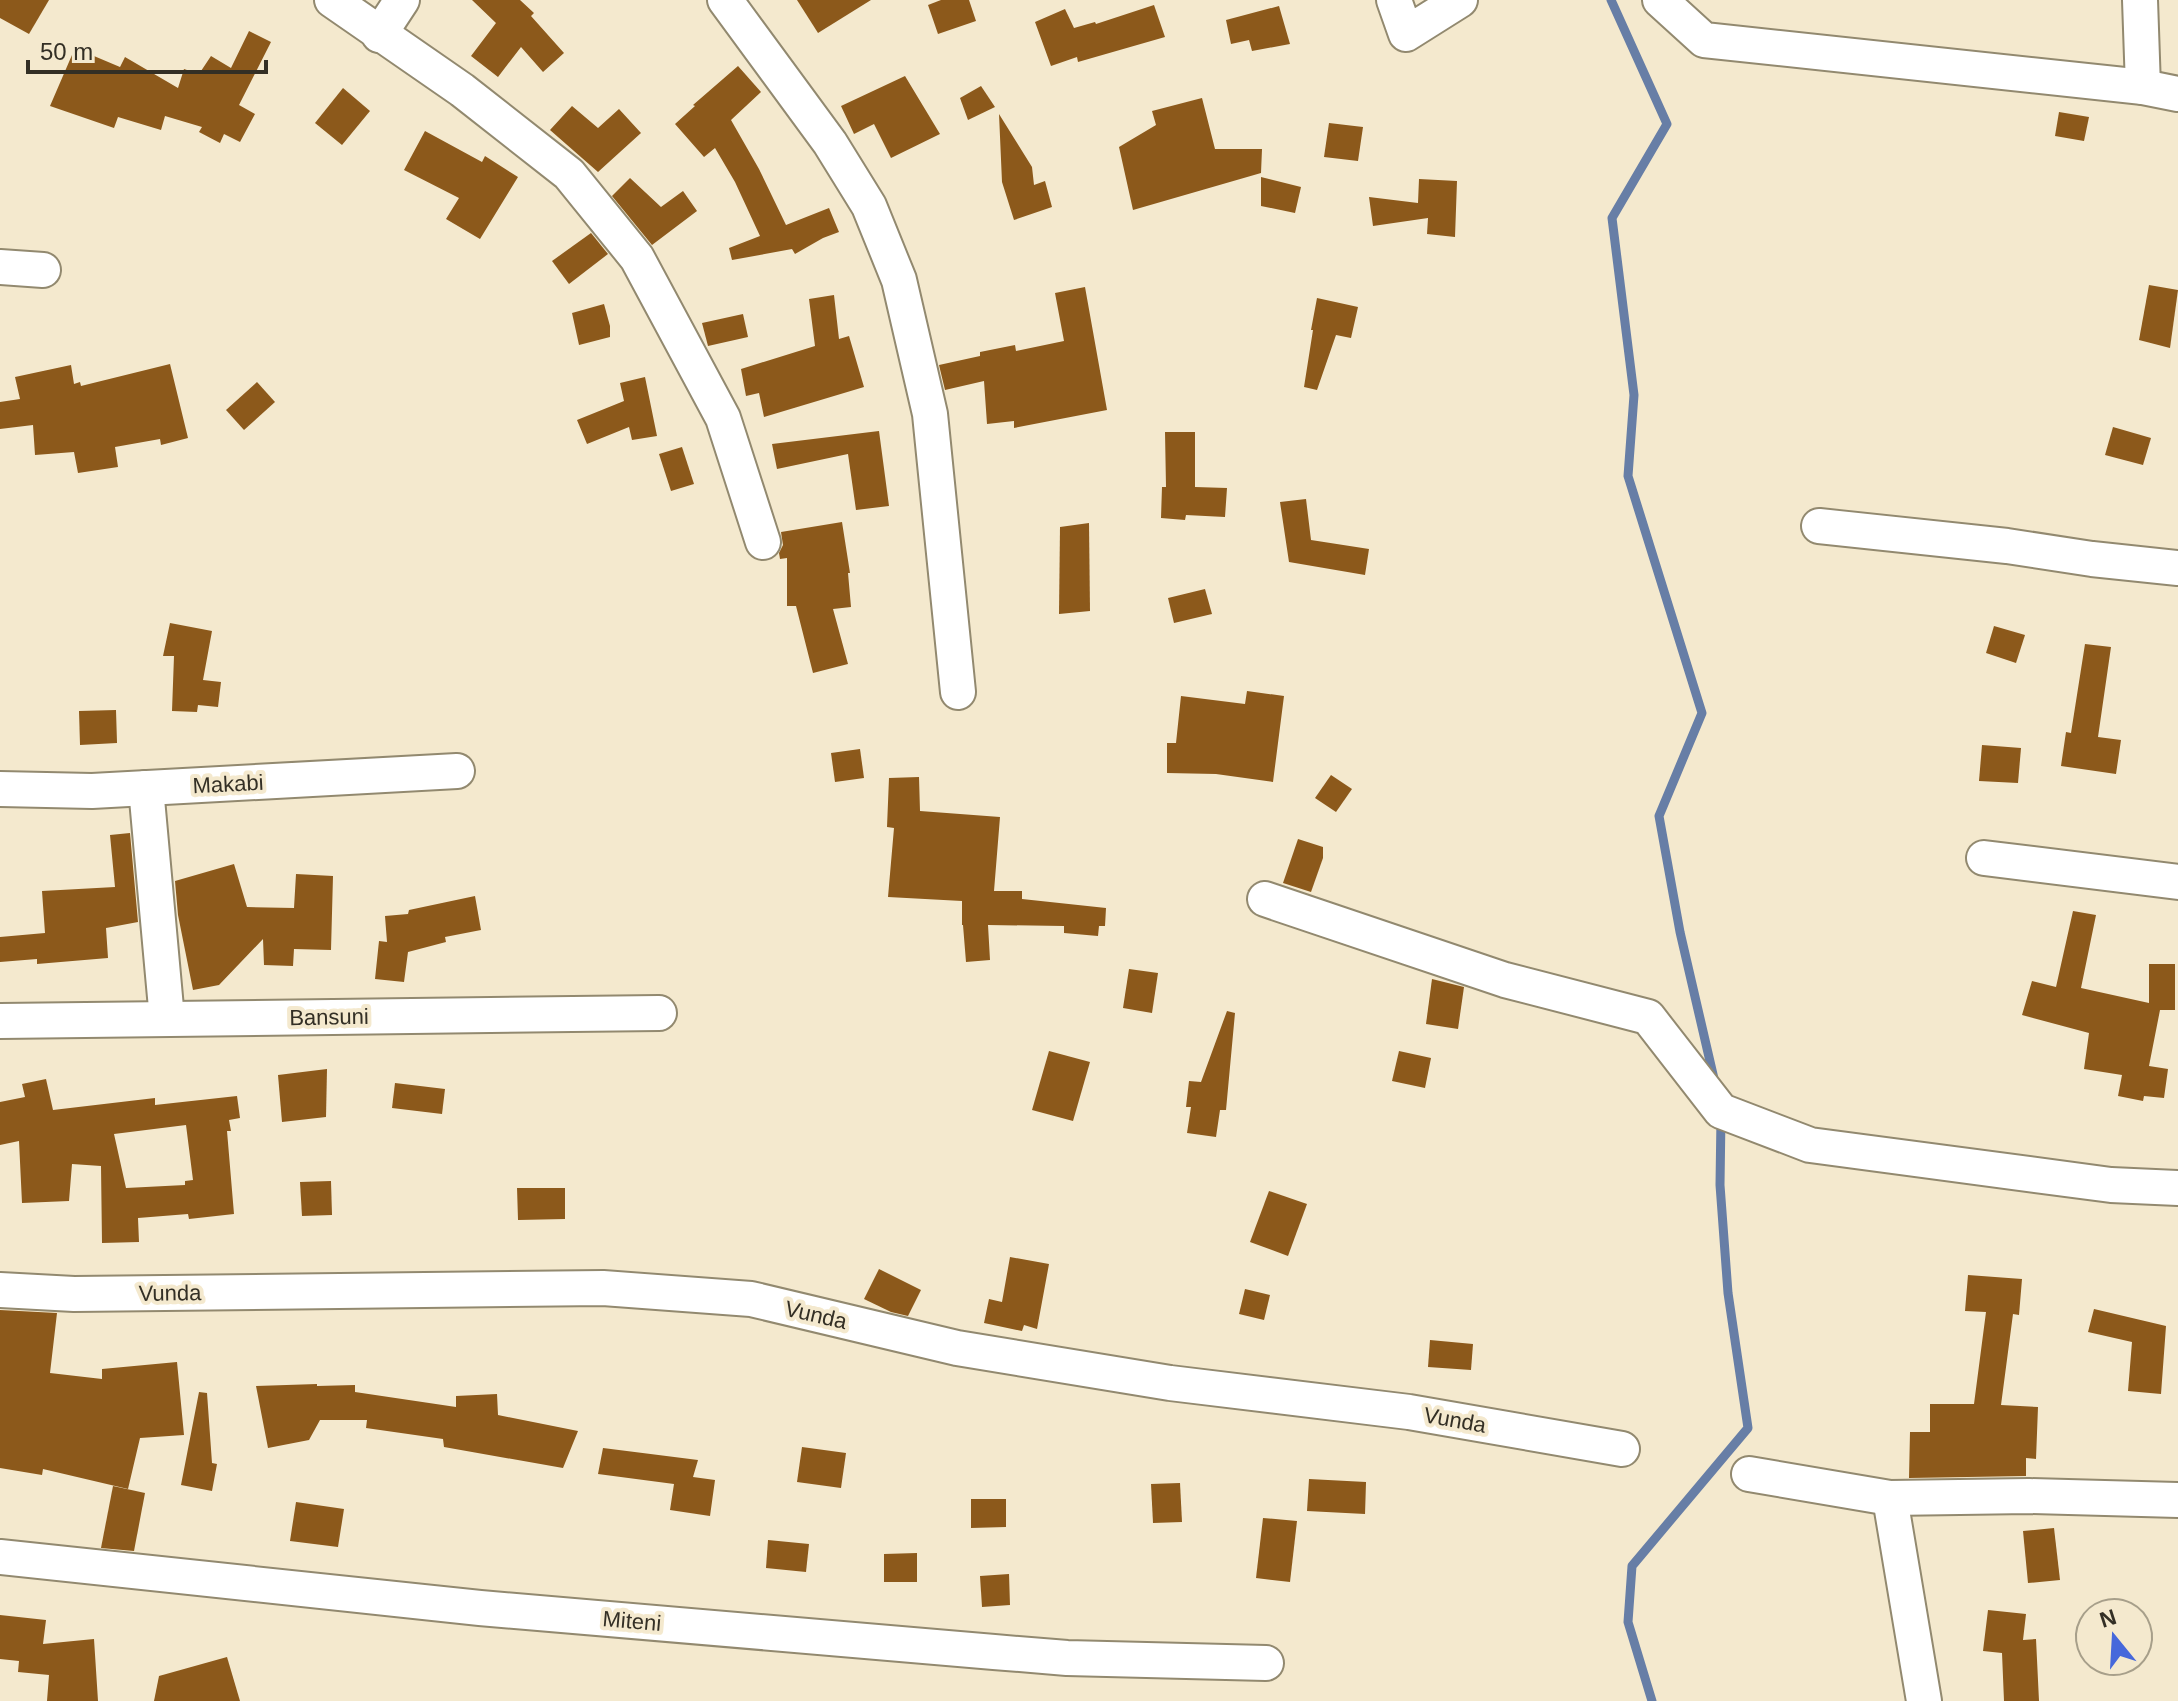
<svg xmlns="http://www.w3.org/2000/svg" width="2178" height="1701" font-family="Arial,sans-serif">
<rect width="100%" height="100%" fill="#f4e9ce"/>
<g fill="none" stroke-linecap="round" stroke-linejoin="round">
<g stroke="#677ea6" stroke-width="9">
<polyline points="1611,0 1667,124 1612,218 1634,395 1628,476 1702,713 1659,816 1680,932 1715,1083"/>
<polyline points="1652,1701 1628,1622 1632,1566 1748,1428 1728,1293 1720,1185 1721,1117"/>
</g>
</g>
<g fill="#8c591b" fill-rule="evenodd">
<polygon points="0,0 49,0 29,34 0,18"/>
<polygon points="472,0 520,0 534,13 531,16 564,53 543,72 521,47 498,77 471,56 496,23"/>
<polygon points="797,0 871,0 818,33"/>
<polygon points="941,0 969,0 976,21 938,34 928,5"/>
<polygon points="1154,5 1165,37 1078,62 1077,57 1051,66 1035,22 1065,9 1074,28 1095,22 1096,24"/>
<polygon points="1279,6 1290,44 1252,51 1249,40 1231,44 1226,20"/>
<polygon points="249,31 271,42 239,105 255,114 240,142 224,134 220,143 199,132 202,127 165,116 161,130 118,117 114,128 50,106 75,48 120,67 125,57 178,88 184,69 199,74 211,56 231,68"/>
<polygon points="738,66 761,92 731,120 759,169 786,225 829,208 839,232 823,238 795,254 792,249 732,260 729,248 760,236 735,182 715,148 704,157 675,124 695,106 693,105"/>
<polygon points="905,76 940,134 891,158 874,124 854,134 841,106"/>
<polygon points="981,86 995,107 968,120 960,98"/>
<polygon points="343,88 370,111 342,145 315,123"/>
<polygon points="1202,98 1215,149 1262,149 1261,173 1133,210 1119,147 1156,125 1152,111"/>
<polygon points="572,106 598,128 619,109 641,133 598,172 550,130"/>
<polygon points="2059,112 2089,117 2084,141 2055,136"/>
<polygon points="999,114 1032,167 1034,185 1045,181 1052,207 1014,220 1002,182"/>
<polygon points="1329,123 1363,127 1358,161 1324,157"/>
<polygon points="425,131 482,162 485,156 518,177 480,239 446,219 459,198 404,170"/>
<polygon points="1261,177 1301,187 1295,213 1261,206"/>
<polygon points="630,178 661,207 683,191 697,211 652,245 612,196"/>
<polygon points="1419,179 1457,181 1455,237 1427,234 1428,218 1373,226 1369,197 1418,203"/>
<polygon points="591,233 608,254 569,284 552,261"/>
<polygon points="2149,285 2178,290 2170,348 2139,340"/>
<polygon points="1085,287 1107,410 1014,428 1014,421 987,424 984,381 945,390 939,365 980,356 980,352 1015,345 1016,351 1064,341 1055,293"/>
<polygon points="834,295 839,339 849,336 864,387 764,417 759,393 746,396 741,369 815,346 809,299"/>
<polygon points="1317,298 1358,307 1351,338 1336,335 1317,390 1304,387 1313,330 1311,330"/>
<polygon points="604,304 610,326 610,337 579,345 572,313"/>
<polygon points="743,314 748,337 708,346 702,323"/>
<polygon points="170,364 188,438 161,445 160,439 115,447 118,467 78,473 74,452 35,455 33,425 0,429 0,402 20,399 15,377 71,365 74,384 80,382 81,386"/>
<polygon points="645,377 657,436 632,440 629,427 587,444 577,420 624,401 620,383"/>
<polygon points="257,382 275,402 244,430 226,410"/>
<polygon points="2113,427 2151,438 2143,465 2105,455"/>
<polygon points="879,431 889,506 856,510 848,454 777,469 772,444"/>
<polygon points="1165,432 1195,432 1195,487 1227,488 1225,517 1186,515 1185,520 1161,518 1162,487 1166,487"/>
<polygon points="682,447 694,484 671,491 659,454"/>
<polygon points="1306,499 1311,540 1369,549 1365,575 1289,562 1280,502"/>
<polygon points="842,522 850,573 848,573 851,607 833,609 848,664 813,673 796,606 787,606 787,558 780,559 779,553 783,545 781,532"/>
<polygon points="1089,523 1090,611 1059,614 1060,527"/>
<polygon points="1205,589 1212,614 1174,623 1168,598"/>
<polygon points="170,623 212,631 203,680 221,682 218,707 198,705 197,712 172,711 174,656 163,656"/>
<polygon points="1994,626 2025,635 2016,663 1986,653"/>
<polygon points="2085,644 2111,647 2098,737 2121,740 2116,774 2061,766 2066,732 2071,733"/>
<polygon points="1247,691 1284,696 1273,782 1216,774 1167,773 1167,743 1176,743 1181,696 1245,704"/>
<polygon points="116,710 117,743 80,745 79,711"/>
<polygon points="1982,745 2021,748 2018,783 1979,781"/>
<polygon points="860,749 864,778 835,782 831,753"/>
<polygon points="1331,775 1352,789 1336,812 1315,798"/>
<polygon points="919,777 920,811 1000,817 994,891 1022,891 1022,899 1106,908 1105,926 1099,926 1098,936 1064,933 1064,926 988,925 990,960 966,962 963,925 962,925 962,901 888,897 894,828 887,827 889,778"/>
<polygon points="130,833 138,922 106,928 108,958 37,964 37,959 0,962 0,937 45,933 42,891 115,887 110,835"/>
<polygon points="1298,839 1323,847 1323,858 1311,892 1283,883"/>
<polygon points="234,864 247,907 294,908 296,874 333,876 331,950 294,949 293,966 264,965 263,939 219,985 193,990 178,915 175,881"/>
<polygon points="475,896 481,930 445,937 446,942 408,952 404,982 375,979 379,941 387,942 385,916 408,914 409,910"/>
<polygon points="2073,911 2096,915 2081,988 2149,1003 2149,964 2175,964 2175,1010 2160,1010 2149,1066 2168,1069 2164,1098 2144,1096 2143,1101 2118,1096 2122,1075 2084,1069 2089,1033 2022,1015 2032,981 2056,987"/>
<polygon points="1129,969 1158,973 1152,1013 1123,1008"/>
<polygon points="1432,979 1464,987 1458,1029 1426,1024"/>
<polygon points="1227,1011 1235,1013 1226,1110 1220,1110 1216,1137 1187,1133 1191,1107 1186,1107 1189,1081 1201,1082"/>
<polygon points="1049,1051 1090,1062 1073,1121 1032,1110"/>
<polygon points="1399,1051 1431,1058 1425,1088 1392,1081"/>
<polygon points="327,1069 326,1117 282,1122 278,1075"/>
<path d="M 46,1079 L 53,1110 L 155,1098 L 155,1105 L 237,1096 L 240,1118 L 229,1120 L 231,1131 L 227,1131 L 234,1214 L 189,1219 L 188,1214 L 138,1218 L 139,1242 L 102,1243 L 101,1166 L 72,1164 L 69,1201 L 22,1203 L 19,1141 L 0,1145 L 0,1102 L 25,1097 L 22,1084 ZM 186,1125 L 193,1180 L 185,1181 L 185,1185 L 126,1188 L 114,1134 Z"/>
<polygon points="395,1083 445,1089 442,1114 392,1108"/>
<polygon points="331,1181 332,1215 302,1216 300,1182"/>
<polygon points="517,1188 565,1188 565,1219 518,1220"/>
<polygon points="1269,1191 1307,1204 1288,1256 1250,1242"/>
<polygon points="1010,1257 1049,1264 1037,1329 1024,1325 1022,1331 984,1323 989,1299 1002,1302"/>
<polygon points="879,1269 921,1290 908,1316 891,1312 864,1299"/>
<polygon points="1968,1275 2022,1279 2019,1315 2013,1314 2001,1405 2038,1407 2036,1459 2026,1458 2026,1476 1909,1478 1910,1432 1930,1432 1930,1404 1974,1404 1986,1312 1965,1311"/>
<polygon points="1245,1289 1270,1295 1264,1320 1239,1314"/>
<polygon points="2094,1309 2166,1326 2161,1394 2128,1391 2132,1342 2088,1332"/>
<polygon points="0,1310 57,1313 50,1373 102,1379 102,1369 177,1362 184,1435 140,1438 128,1489 43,1469 42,1475 0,1468"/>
<polygon points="1430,1340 1473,1344 1471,1370 1428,1367"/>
<polygon points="317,1384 317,1386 355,1385 355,1392 456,1407 456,1396 497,1394 498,1415 578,1431 563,1468 444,1447 443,1439 366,1428 367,1420 320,1420 309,1440 268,1448 256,1386"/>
<polygon points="199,1392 207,1393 212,1463 217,1464 212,1491 181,1485"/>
<polygon points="802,1447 846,1453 841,1488 797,1482"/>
<polygon points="603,1448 698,1460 693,1477 715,1480 710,1516 670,1510 674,1484 598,1474"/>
<polygon points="1309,1479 1366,1482 1365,1514 1307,1511"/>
<polygon points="1180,1483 1182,1522 1153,1523 1151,1484"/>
<polygon points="113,1486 145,1493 134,1551 101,1548"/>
<polygon points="971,1499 1006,1499 1006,1527 971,1528"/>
<polygon points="296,1502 344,1509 338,1547 290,1541"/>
<polygon points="1263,1518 1297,1521 1290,1582 1256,1578"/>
<polygon points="2054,1528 2060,1580 2028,1583 2023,1531"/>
<polygon points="768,1540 809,1544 806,1572 766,1568"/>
<polygon points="917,1553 917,1582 884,1582 884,1554"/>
<polygon points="1009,1574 1010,1605 982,1607 980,1576"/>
<polygon points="1988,1610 2026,1614 2023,1640 2036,1639 2039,1701 2004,1701 2002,1653 1983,1651"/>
<polygon points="0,1615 46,1620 43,1644 94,1639 98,1701 47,1701 49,1675 18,1672 19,1661 0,1659"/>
<polygon points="227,1657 240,1701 154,1701 159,1676"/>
</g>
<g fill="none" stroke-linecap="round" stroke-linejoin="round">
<g stroke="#92896f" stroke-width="38">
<g id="minor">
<polyline points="332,0 462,90 569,174 637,258 723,418 763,542"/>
<polyline points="725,0 830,143 869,206 899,280 930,414 958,692"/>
<polyline points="1394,0 1406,34 1460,0"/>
<polyline points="1660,0 1704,40 2143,87 2178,94"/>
<polyline points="2140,0 2143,87"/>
<polyline points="379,35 402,0"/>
<polyline points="0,267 43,270"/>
<polyline points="1819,526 2007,546 2092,559 2178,568"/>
<polyline points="146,788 167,1019"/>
<polyline points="0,789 92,791 457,771"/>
<polyline points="1984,858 2178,882"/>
<polyline points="1265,899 1505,980 1648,1017 1721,1111 1810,1145 2111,1185 2178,1188"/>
<polyline points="0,1021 659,1013"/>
<polyline points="0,1290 74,1294 603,1288 751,1299 957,1348 1170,1383 1409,1412 1622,1449"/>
<polyline points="1749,1474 1890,1498 2029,1496 2178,1500"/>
<polyline points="1890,1498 1924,1701"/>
<polyline points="0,1557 480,1608 994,1652 1067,1658 1266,1663"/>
</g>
</g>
<use href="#minor" stroke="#fff" stroke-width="34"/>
</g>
<g text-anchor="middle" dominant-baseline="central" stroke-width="8" stroke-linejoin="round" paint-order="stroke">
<g font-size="22" fill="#332f25" stroke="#f4e9ce">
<text transform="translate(228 784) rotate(-3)">Makabi</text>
<text transform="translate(329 1017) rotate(-1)">Bansuni</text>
<text transform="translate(170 1293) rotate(-1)">Vunda</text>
<text transform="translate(816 1315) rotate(13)">Vunda</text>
<text transform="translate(1455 1420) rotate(10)">Vunda</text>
<text transform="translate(632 1621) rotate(5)">Miteni</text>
</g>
</g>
<g transform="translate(2114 1637) rotate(342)"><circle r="38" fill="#f4e9ce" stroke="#a79f8a" stroke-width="2"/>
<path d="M0-6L14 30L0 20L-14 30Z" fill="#4668db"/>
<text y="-12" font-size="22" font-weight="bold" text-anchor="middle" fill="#332f25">N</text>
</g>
<path d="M28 60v12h238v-12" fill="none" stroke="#332f25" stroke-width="4"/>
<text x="40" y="60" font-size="24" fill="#332f25" stroke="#f4e9ce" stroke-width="6" paint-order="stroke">50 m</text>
</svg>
